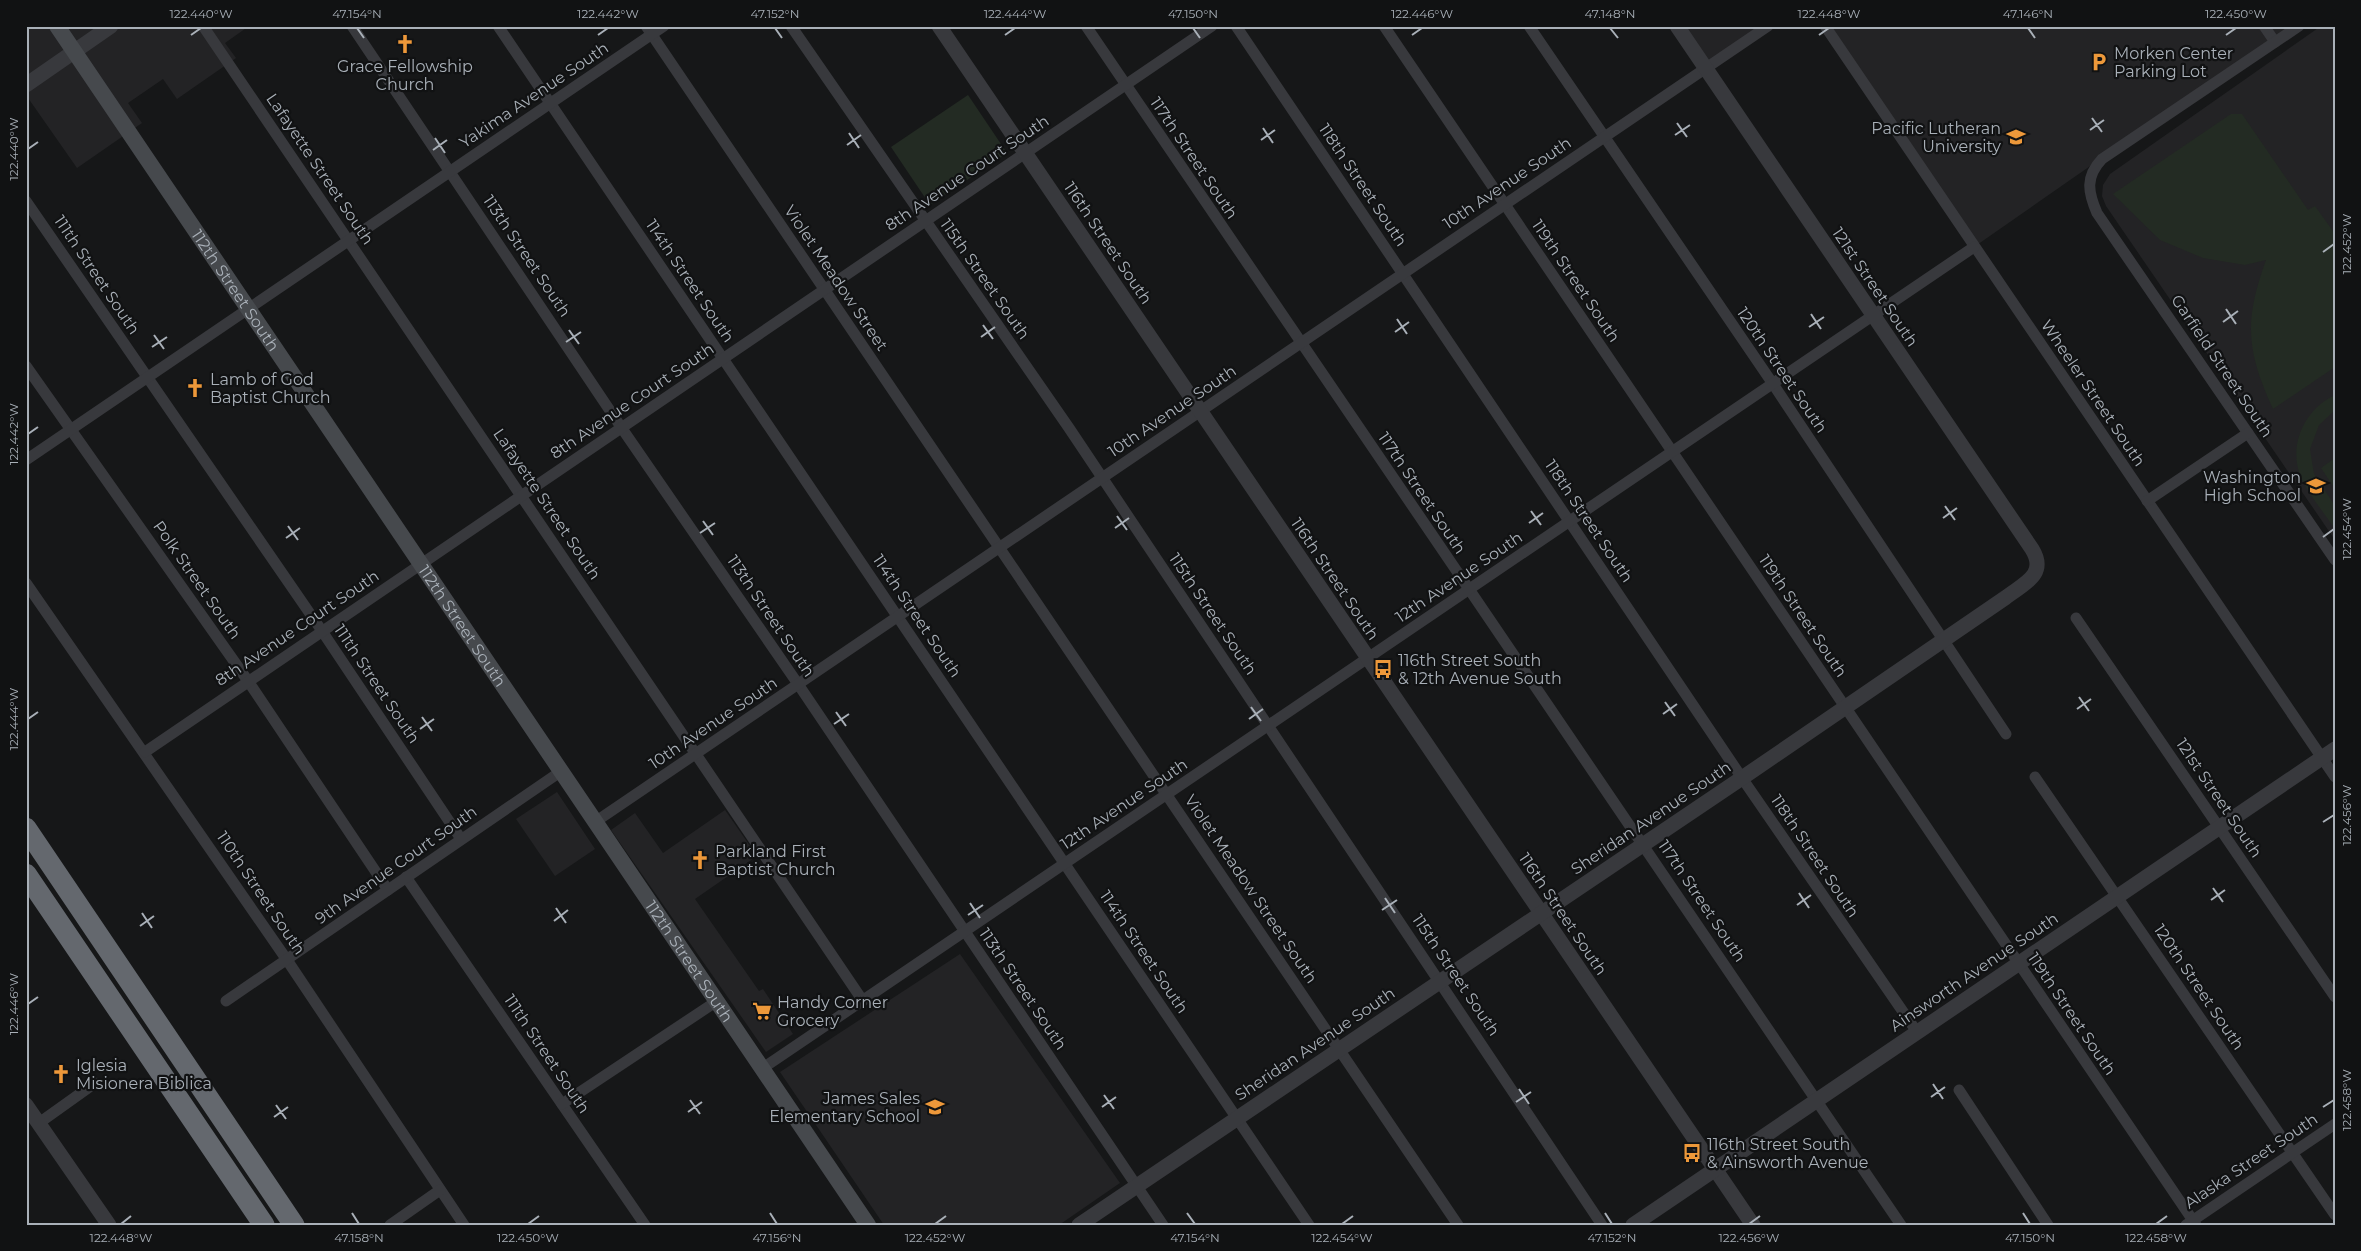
<svg xmlns="http://www.w3.org/2000/svg" width="2361" height="1251" font-family="Montserrat,sans-serif">
<rect width="100%" height="100%" fill="#161718"/>
<g fill="#232325">
<polygon points="26,26 249,26 225,43 236,58 177,99 163,79 128,103 142,123 77,168 26,95"/>
<polygon points="1677,26 1768,26 1706,68"/>
<polygon points="1825,26 2299,26 2119,146 1974,247"/>
<polygon points="2321,26 2335,26 2335,540 2106,206 2102,196 2103,185 2110,174"/>
<polygon points="557,792 595,849 555,876 516,819"/>
<polygon points="725,810 757,856 695,899 759,991 763,989 793,1034 766,1052 611,830 635,813 663,853"/>
<polygon points="960,954 1120,1183 1059,1225 884,1225 780,1072"/>
</g>
<g fill="#232b23">
<polygon points="968,95 1007,153 930,205 891,147"/>
<path d="M 2231,114 L 2242,114 L 2308,210 L 2315,206 L 2335,234 L 2335,367 L 2273,409 C 2246,350 2244,321 2266,260 L 2245,265 L 2203,258 L 2160,240 L 2113,194 Z"/>
<path d="M 2335,395 L 2335,410 L 2319,425 L 2310,449 L 2314,474 L 2335,506 L 2335,529 C 2324,513 2311,497 2302,480 C 2287,448 2303,410 2335,395 Z"/>
<polygon points="2335,458 2335,489 2321,468"/>
</g>
<g fill="none" stroke-linecap="round" stroke-linejoin="round">
<g stroke="#38393d" stroke-width="11">
<polyline points="203,26 863,1001"/>
<polyline points="352,26 621,427 798,684 1163,1225"/>
<polyline points="498,26 1309,1225"/>
<polyline points="646,26 1458,1225"/>
<polyline points="791,26 1069,428 1602,1225"/>
<path d="M 1086,26 C 1356,427 1632,823 1901,1225"/>
<polyline points="1236,26 1742,778 1917,1032"/>
<polyline points="1384,26 2196,1225"/>
<polyline points="1529,26 1773,384 2006,734"/>
<polyline points="1825,26 2335,777"/>
<polyline points="2264,26 2275,42"/>
<path d="M 2299,26 L 2102,159 C 2085,177 2088,192 2097,213 L 2335,560"/>
<polyline points="26,201 322,631 461,839"/>
<polyline points="26,366 248,681 388,890"/>
<polyline points="26,460 664,26"/>
<polyline points="2147,501 2248,433"/>
<polyline points="26,583 287,960 464,1225"/>
<polyline points="2076,618 2335,997"/>
<polyline points="145,752 1212,26"/>
<polyline points="2035,777 2335,1215"/>
<polyline points="595,822 1768,26"/>
<polyline points="406,877 645,1225"/>
<polyline points="226,1001 560,772"/>
<polyline points="763,1068 1974,247"/>
<polyline points="1959,1090 2048,1225"/>
<polyline points="562,1104 717,1001"/>
<polyline points="39,1123 95,1083"/>
<polyline points="390,1225 440,1190"/>
<polyline points="2186,1225 2335,1124"/>
</g>
<g stroke="#38393d" stroke-width="15">
<polyline points="939,26 1753,1225"/>
<polyline points="26,85 111,26"/>
<polyline points="26,1105 109,1225"/>
<path d="M 1079,1225 L 1742,778 L 2005,598 C 2023,584 2048,575 2032,549 L 1677,26"/>
<polyline points="1633,1225 2335,749"/>
</g>
<path stroke="#46494d" stroke-width="16" id="s1" d="M 57,26 L 868,1225"/>
<g stroke="#64686e" stroke-width="21">
<polyline points="26,828 294,1225"/>
<polyline points="26,874 264,1225"/>
</g>
</g>
<path fill="none" stroke="#a9b0b8" stroke-width="2" d="M 357,28 L 364,38M 775,28 L 782,38M 1193,28 L 1200,38M 1610,28 L 1618,38M 2028,28 L 2035,38M 191,35 L 201,28M 598,35 L 608,28M 1005,35 L 1015,28M 1412,35 L 1422,28M 1819,35 L 1829,28M 2226,35 L 2236,28M 2092,118 L 2102,132M 1677,123 L 1687,137M 1263,128 L 1273,143M 2090,130 L 2104,120M 849,133 L 859,148M 1675,135 L 1690,125M 435,138 L 445,153M 1261,140 L 1275,130M 847,145 L 861,135M 28,149 L 38,142M 433,150 L 447,140M 2323,252 L 2334,244M 2226,309 L 2236,324M 1811,314 L 1821,329M 1397,319 L 1407,334M 2223,322 L 2238,311M 983,325 L 993,339M 1809,327 L 1824,317M 569,330 L 579,344M 1395,332 L 1409,322M 154,335 L 164,349M 981,337 L 995,327M 566,342 L 581,332M 152,347 L 167,337M 28,434 L 38,427M 1945,506 L 1955,520M 1531,511 L 1541,525M 1117,516 L 1127,530M 1943,518 L 1957,508M 703,521 L 713,535M 1529,523 L 1543,513M 288,526 L 298,540M 1115,528 L 1129,518M 700,533 L 715,523M 2323,537 L 2334,529M 286,538 L 300,528M 2079,697 L 2089,711M 1665,702 L 1675,716M 1251,707 L 1261,721M 2077,709 L 2091,699M 836,712 L 846,726M 1663,714 L 1677,704M 422,717 L 432,731M 28,719 L 38,712M 1249,719 L 1263,709M 834,724 L 849,714M 420,729 L 434,719M 2323,822 L 2334,815M 2213,888 L 2223,902M 1799,893 L 1809,908M 1385,898 L 1395,913M 2211,900 L 2225,890M 970,903 L 980,918M 1797,905 L 1811,895M 556,908 L 566,923M 1382,910 L 1397,900M 142,913 L 152,928M 968,915 L 983,905M 554,921 L 568,910M 140,926 L 154,916M 28,1004 L 38,997M 1933,1084 L 1943,1099M 1519,1089 L 1529,1104M 1104,1095 L 1114,1109M 1931,1097 L 1945,1087M 690,1100 L 700,1114M 1516,1102 L 1531,1092M 276,1105 L 286,1119M 1102,1107 L 1116,1097M 2323,1107 L 2334,1100M 688,1112 L 702,1102M 274,1117 L 288,1107M 352,1213 L 359,1224M 770,1213 L 777,1224M 1187,1213 L 1195,1224M 1605,1213 L 1612,1224M 2023,1213 L 2030,1224M 121,1224 L 131,1216M 528,1224 L 539,1216M 935,1224 L 946,1216M 1342,1224 L 1353,1216M 1749,1224 L 1760,1216M 2156,1224 L 2167,1216"/>
<defs>
<g id="church-bare" transform="scale(1.5)"><path d="M-1.2-6h2.4v3.5h3.3v2.4h-3.3V6h-2.4V-.1h-3.3v-2.4h3.3Z" fill="#ed983a" stroke="#111213" stroke-width="2.5" paint-order="stroke"/></g>
<g id="parking-bare" transform="scale(1.5)"><path d="M-3.5-5.5H1a3.5 3.5 0 0 1 0 7H-1V5.5H-3.5ZM-1-3.4V-.6H.8a1.4 1.4 0 0 0 0-2.8Z" fill="#ed983a" stroke="#111213" stroke-width="2.5" paint-order="stroke"/></g>
<g id="university-bare" transform="scale(1.5)"><path d="M0-5L7-2L0 1L-7-2ZM-4 1L0 2.5L4 1V4Q0 6-4 4Z" fill="#ed983a" stroke="#111213" stroke-width="2.5" paint-order="stroke"/></g>
<g id="school-bare" transform="scale(1.5)"><path d="M0-5L7-2L0 1L-7-2ZM-4 1L0 2.5L4 1V4Q0 6-4 4Z" fill="#ed983a" stroke="#111213" stroke-width="2.5" paint-order="stroke"/></g>
<g id="bus-bare" transform="scale(1.5)"><path d="M-5-6H5V4H4V6H2V4H-2V6H-4V4H-5ZM-3.5-4V0h7V-4ZM-3.5 1.2v1.5H-2V1.2ZM2 1.2v1.5H3.5V1.2Z" fill="#ed983a" stroke="#111213" stroke-width="2.5" paint-order="stroke"/></g>
<g id="supermarket-bare" transform="scale(1.5)"><path d="M-6-5.5h2.5l.6 2H6L4.5 2H-2.5L-4.4-4H-6ZM-1.5 3.2a1.3 1.3 0 1 0 .1 0ZM3 3.2a1.3 1.3 0 1 0 .1 0Z" fill="#ed983a" stroke="#111213" stroke-width="2.5" paint-order="stroke"/></g>
</defs>
<g fill-rule="evenodd">
<use href="#church-bare" x="405" y="44"/>
<use href="#parking-bare" x="2099" y="62"/>
<use href="#university-bare" x="2016" y="137"/>
<use href="#church-bare" x="195" y="388"/>
<use href="#school-bare" x="2316" y="486"/>
<use href="#bus-bare" x="1383" y="669"/>
<use href="#church-bare" x="700" y="860"/>
<use href="#supermarket-bare" x="762" y="1011"/>
<use href="#church-bare" x="61" y="1074"/>
<use href="#school-bare" x="935" y="1107"/>
<use href="#bus-bare" x="1692" y="1153"/>
</g>
<g text-anchor="middle" dominant-baseline="central" stroke-width="4.5" stroke-linejoin="round" paint-order="stroke">
<g font-size="16" fill="#a9b0b8" stroke="#111213" text-anchor="start">
<text x="2114" y="53">Morken Center<tspan x="2114" dy="18">Parking Lot</tspan></text>
<text x="405" y="66" text-anchor="middle">Grace Fellowship<tspan x="405" dy="18">Church</tspan></text>
<text x="2001" y="128" text-anchor="end">Pacific Lutheran<tspan x="2001" dy="18">University</tspan></text>
<text x="210" y="379">Lamb of God<tspan x="210" dy="18">Baptist Church</tspan></text>
<text x="2301" y="477" text-anchor="end">Washington<tspan x="2301" dy="18">High School</tspan></text>
<text x="1398" y="660">116th Street South<tspan x="1398" dy="18">&amp; 12th Avenue South</tspan></text>
<text x="715" y="851">Parkland First<tspan x="715" dy="18">Baptist Church</tspan></text>
<text x="777" y="1002">Handy Corner<tspan x="777" dy="18">Grocery</tspan></text>
<text x="76" y="1065">Iglesia<tspan x="76" dy="18">Misionera Biblica</tspan></text>
<text x="920" y="1098" text-anchor="end">James Sales<tspan x="920" dy="18">Elementary School</tspan></text>
<text x="1707" y="1144">116th Street South<tspan x="1707" dy="18">&amp; Ainsworth Avenue</tspan></text>
</g>
<g font-size="16" fill="#a9b0b8" stroke="#111213">
<text transform="translate(534 95) rotate(-34)">Yakima Avenue South</text>
<text transform="translate(1194 158) rotate(56)">117th Street South</text>
<text transform="translate(320 169) rotate(56)">Lafayette Street South</text>
<text transform="translate(967 173) rotate(-34)">8th Avenue Court South</text>
<text transform="translate(1507 183) rotate(-34)">10th Avenue South</text>
<text transform="translate(1363 185) rotate(56)">118th Street South</text>
<text transform="translate(1108 243) rotate(56)">116th Street South</text>
<text transform="translate(527 256) rotate(56)">113th Street South</text>
<text transform="translate(97 275) rotate(56)">111th Street South</text>
<text transform="translate(836 278) rotate(56)">Violet Meadow Street</text>
<text transform="translate(985 279) rotate(55)">115th Street South</text>
<text transform="translate(690 281) rotate(56)">114th Street South</text>
<text transform="translate(1576 281) rotate(56)">119th Street South</text>
<text transform="translate(1875 287) rotate(56)">121st Street South</text>
<text stroke="none"><textPath href="#s1" startOffset="319">112th Street South</textPath></text>
<text transform="translate(2222 366) rotate(56)">Garfield Street South</text>
<text transform="translate(1782 370) rotate(56)">120th Street South</text>
<text transform="translate(2093 393) rotate(56)">Wheeler Street South</text>
<text transform="translate(632 401) rotate(-34)">8th Avenue Court South</text>
<text transform="translate(1172 411) rotate(-34)">10th Avenue South</text>
<text transform="translate(1422 493) rotate(56)">117th Street South</text>
<text transform="translate(547 504) rotate(56)">Lafayette Street South</text>
<text transform="translate(1589 521) rotate(56)">118th Street South</text>
<text transform="translate(1459 577) rotate(-34)">12th Avenue South</text>
<text transform="translate(1335 579) rotate(56)">116th Street South</text>
<text transform="translate(197 580) rotate(55)">Polk Street South</text>
<text transform="translate(1213 614) rotate(56)">115th Street South</text>
<text transform="translate(771 616) rotate(56)">113th Street South</text>
<text transform="translate(917 616) rotate(56)">114th Street South</text>
<text transform="translate(1803 616) rotate(56)">119th Street South</text>
<text stroke="none"><textPath href="#s1" startOffset="724">112th Street South</textPath></text>
<text transform="translate(297 628) rotate(-34)">8th Avenue Court South</text>
<text transform="translate(377 684) rotate(56)">111th Street South</text>
<text transform="translate(713 723) rotate(-34)">10th Avenue South</text>
<text transform="translate(2219 798) rotate(56)">121st Street South</text>
<text transform="translate(1124 804) rotate(-34)">12th Avenue South</text>
<text transform="translate(1651 818) rotate(-34)">Sheridan Avenue South</text>
<text transform="translate(1815 856) rotate(56)">118th Street South</text>
<text transform="translate(396 865) rotate(-35)">9th Avenue Court South</text>
<text transform="translate(1251 889) rotate(56)">Violet Meadow Street South</text>
<text transform="translate(261 893) rotate(56)">110th Street South</text>
<text transform="translate(1702 901) rotate(56)">117th Street South</text>
<text transform="translate(1563 914) rotate(56)">116th Street South</text>
<text transform="translate(1144 952) rotate(56)">114th Street South</text>
<text stroke="none"><textPath href="#s1" startOffset="1129">112th Street South</textPath></text>
<text transform="translate(1974 972) rotate(-34)">Ainsworth Avenue South</text>
<text transform="translate(1456 975) rotate(56)">115th Street South</text>
<text transform="translate(2199 987) rotate(56)">120th Street South</text>
<text transform="translate(1023 989) rotate(56)">113th Street South</text>
<text transform="translate(2072 1014) rotate(56)">119th Street South</text>
<text transform="translate(1315 1044) rotate(-34)">Sheridan Avenue South</text>
<text transform="translate(547 1054) rotate(56)">111th Street South</text>
<text transform="translate(2251 1161) rotate(-34)">Alaska Street South</text>
</g>
</g>
<rect width="2361" height="1251" fill="none" stroke="#111213" stroke-width="55"/>
<rect x="28" y="28" width="2306" height="1196" fill="none" stroke="#a9b0b8" stroke-width="2"/>
<g font-size="12" text-anchor="middle" fill="#a9b0b8">
<text x="201" y="18">122.440°W</text>
<text x="357" y="18">47.154°N</text>
<text x="608" y="18">122.442°W</text>
<text x="775" y="18">47.152°N</text>
<text x="1015" y="18">122.444°W</text>
<text x="1193" y="18">47.150°N</text>
<text x="1422" y="18">122.446°W</text>
<text x="1610" y="18">47.148°N</text>
<text x="1829" y="18">122.448°W</text>
<text x="2028" y="18">47.146°N</text>
<text x="2236" y="18">122.450°W</text>
<text transform="translate(14 149) rotate(-90)" y="4">122.440°W</text>
<text transform="translate(2347 244) rotate(-90)" y="4">122.452°W</text>
<text transform="translate(14 434) rotate(-90)" y="4">122.442°W</text>
<text transform="translate(2347 529) rotate(-90)" y="4">122.454°W</text>
<text transform="translate(14 719) rotate(-90)" y="4">122.444°W</text>
<text transform="translate(2347 815) rotate(-90)" y="4">122.456°W</text>
<text transform="translate(14 1004) rotate(-90)" y="4">122.446°W</text>
<text transform="translate(2347 1100) rotate(-90)" y="4">122.458°W</text>
<text x="121" y="1242">122.448°W</text>
<text x="359" y="1242">47.158°N</text>
<text x="528" y="1242">122.450°W</text>
<text x="777" y="1242">47.156°N</text>
<text x="935" y="1242">122.452°W</text>
<text x="1195" y="1242">47.154°N</text>
<text x="1342" y="1242">122.454°W</text>
<text x="1612" y="1242">47.152°N</text>
<text x="1749" y="1242">122.456°W</text>
<text x="2030" y="1242">47.150°N</text>
<text x="2156" y="1242">122.458°W</text>
</g>
</svg>
